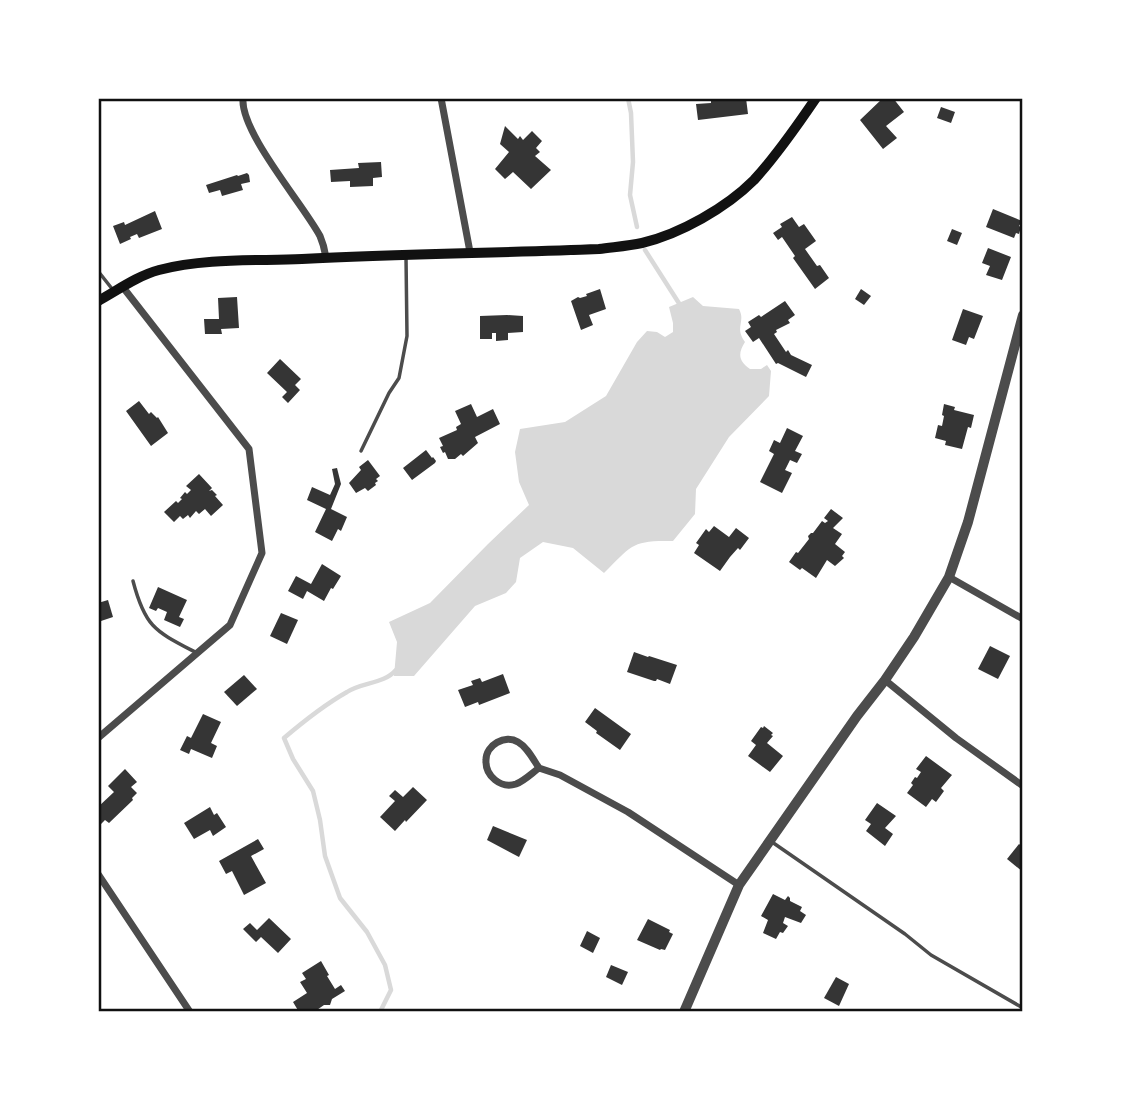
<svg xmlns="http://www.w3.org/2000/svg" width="1121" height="1110" font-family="Figtree,sans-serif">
<rect width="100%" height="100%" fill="#fff"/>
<path fill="#d9d9d9" d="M 693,297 L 703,306 L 739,309 C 746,322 734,327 745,342 C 738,353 738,361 750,369 L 761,369 L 767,365 L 771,371 L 769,396 L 729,437 L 696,489 L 695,514 L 673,541 C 632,540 632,545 604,573 L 573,548 L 543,542 L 520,558 L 516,582 L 506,593 L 475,606 L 414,676 L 394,676 L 397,642 L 389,622 L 430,603 L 488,544 L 529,505 L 519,482 L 515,452 L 520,429 L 565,422 L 606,396 L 637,342 L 647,331 L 657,332 L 665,337 L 673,332 L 673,323 L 669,307 Z"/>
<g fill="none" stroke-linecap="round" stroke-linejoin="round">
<g stroke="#d9d9d9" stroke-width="4.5">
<polyline points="628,98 631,113 633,162 630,195 637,227"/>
<polyline points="645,250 682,308"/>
<path d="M 380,1012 L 391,990 L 385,965 L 367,932 L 340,898 L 325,856 L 320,820 L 313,791 L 293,759 L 284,738 C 304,721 324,705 347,692 C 362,682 384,684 396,670"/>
</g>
</g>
<g fill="#353535">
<polygon points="726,98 746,98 748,114 698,120 696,104 711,103 711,100"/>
<polygon points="883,98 893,98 904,112 886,126 897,138 883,149 860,120"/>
<polygon points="941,107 955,112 951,123 937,118"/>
<polygon points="505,126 518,139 520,136 523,140 532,131 542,141 536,148 540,152 535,156 551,170 531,189 513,172 505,179 495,169 509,152 500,144"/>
<polygon points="381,162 382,177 373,178 373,186 350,187 350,181 331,182 330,170 359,168 358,163"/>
<polygon points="247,173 249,175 250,182 241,184 243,190 222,196 220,190 209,193 206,185 237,175 238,176"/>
<polygon points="993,209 1022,221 1019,226 1021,227 1019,234 1016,233 1014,238 986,227"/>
<polygon points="155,211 162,229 139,238 137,234 130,237 131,239 120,244 113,226 124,222 125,225"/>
<polygon points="792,217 799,227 804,224 816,241 805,249 817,266 820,265 829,278 815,289 793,258 795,256 782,237 778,240 773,233 782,227 780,224"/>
<polygon points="952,229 962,233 957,245 947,241"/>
<polygon points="988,248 1011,257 1002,280 986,275 990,266 982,263"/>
<polygon points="600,289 606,309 589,315 593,325 581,330 571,301 578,297 580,298 587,296 586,294"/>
<polygon points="861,289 871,296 864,305 855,299"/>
<polygon points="237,297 239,328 221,329 222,334 205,334 204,319 219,319 218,298"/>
<polygon points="785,301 795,315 788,320 790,323 776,330 777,332 774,334 786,352 788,350 791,355 812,365 806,377 778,363 776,364 759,338 753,342 745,331 751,327 748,322 759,315 761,317"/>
<polygon points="963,309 983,316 974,339 969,337 966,345 952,340"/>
<polygon points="507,315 523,316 523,332 508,333 508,340 496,341 496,333 492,333 492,339 480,339 480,316"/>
<polygon points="280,359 301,379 295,385 300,390 288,403 282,397 287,392 267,373"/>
<polygon points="139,401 149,414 151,412 157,418 158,417 168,433 151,446 126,411"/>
<polygon points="471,404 477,417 493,409 500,424 475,437 478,443 463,456 461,454 455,459 448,459 445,452 443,453 440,447 443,446 439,438 457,430 456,427 461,424 455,411"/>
<polygon points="944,404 955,407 954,410 974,415 971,428 968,427 962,449 945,445 946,441 935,438 938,425 942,426 944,416 942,415"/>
<polygon points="787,428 803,436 795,451 802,454 797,463 790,460 785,470 792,473 782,493 760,482 774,454 769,451 774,440 780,443"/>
<polygon points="426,450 432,458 433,457 436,461 435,463 412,480 403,468"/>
<polygon points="368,460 380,476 376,479 378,481 375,483 376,485 368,491 365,488 356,493 349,483 361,470 359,467"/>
<polygon points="337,468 341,484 331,509 347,517 341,531 338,529 332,541 315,532 326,509 307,500 312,487 330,495 335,484 332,469"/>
<polygon points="199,474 212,488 209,491 212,490 217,495 215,496 223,505 211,516 205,509 199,514 196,511 190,518 188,515 183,519 180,516 174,522 164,512 176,501 178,503 182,499 180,498 185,492 187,494 191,490 186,486"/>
<polygon points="831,509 843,518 833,528 842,534 835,544 845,552 842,556 844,558 835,566 827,560 816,578 802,568 800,570 789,562 796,552 798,553 809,539 808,536 811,533 813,533 822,521 825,523 828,521 824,518"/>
<polygon points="714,526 729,537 736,528 749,538 740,550 738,548 730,557 720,571 694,553 699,545 696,543 706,529 709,532"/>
<polygon points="322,564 341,576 333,589 331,588 324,601 307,591 303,599 288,591 296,576 311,584"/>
<polygon points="158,587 187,600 179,617 184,619 180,627 164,620 167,612 158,608 156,611 149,608"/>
<polygon points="108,600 113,617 98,622 98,603"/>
<polygon points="281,613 298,620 287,644 270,636"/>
<polygon points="990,646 1010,656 998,679 978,669"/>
<polygon points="634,652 648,657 649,656 677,665 670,684 657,679 656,681 654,681 627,672"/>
<polygon points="503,674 510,693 479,705 478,702 465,707 458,690 473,685 471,681 480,678 482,682"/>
<polygon points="244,675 257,689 237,706 224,692"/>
<polygon points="595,708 631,734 620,750 596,733 597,731 585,722"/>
<polygon points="203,714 221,722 211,743 217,746 212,758 191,749 189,754 180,750 187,736 191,738"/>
<polygon points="764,726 773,733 771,735 773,736 767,743 783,756 770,772 748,756 756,745 751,741 761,727 763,728"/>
<polygon points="926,756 952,775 941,788 944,791 936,802 932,799 926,807 907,793 913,785 911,783 915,777 917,778 921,772 916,769"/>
<polygon points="125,769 137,782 131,787 137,793 132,798 133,800 109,823 105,820 98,827 98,807 114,792 108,786"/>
<polygon points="413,787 427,800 406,822 405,820 395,831 380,817 395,801 389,796 395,790 403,797"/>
<polygon points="877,803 896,816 885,828 893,834 885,846 866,831 871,824 865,820"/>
<polygon points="210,807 214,815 217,813 226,827 213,836 210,830 194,839 184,823"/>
<polygon points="493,826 527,840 519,857 487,840"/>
<polygon points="258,839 264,849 251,856 266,883 244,895 232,871 226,874 219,861"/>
<polygon points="1019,844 1023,847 1023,872 1007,859"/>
<polygon points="773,894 785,900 788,896 790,898 790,901 802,907 800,911 806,915 801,923 785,917 783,923 788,926 783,933 780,932 776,939 763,933 768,920 761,916"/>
<polygon points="269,918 291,939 278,953 261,937 256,942 243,929 250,923 257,930"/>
<polygon points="648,919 670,930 669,932 673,934 665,950 661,949 660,950 637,940"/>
<polygon points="587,931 600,938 593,953 580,946"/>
<polygon points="321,961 329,975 327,976 335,989 341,985 345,991 332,999 330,1005 324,1005 314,1012 299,1012 293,1002 307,993 300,982 306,979 302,973"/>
<polygon points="611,965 628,972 622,985 606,977"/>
<polygon points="836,977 849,984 839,1006 824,998"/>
</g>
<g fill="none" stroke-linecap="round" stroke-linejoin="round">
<g stroke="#4c4c4c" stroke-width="3.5">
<polyline points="98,271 113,290"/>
<polyline points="361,451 389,393 399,378 407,336 406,257"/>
<path d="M 133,581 C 145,627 155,631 195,652"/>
<polyline points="772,842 905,934 931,955 1023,1008"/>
</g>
<g stroke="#4c4c4c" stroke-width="7">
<path d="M 243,98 C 240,132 303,204 320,236 C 323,243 325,251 326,258"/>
<polyline points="441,98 470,252"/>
<polyline points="949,577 1023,619"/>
<polyline points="885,680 956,738 1023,786"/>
<polyline points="98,738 230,625 262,553 249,449 122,286"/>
<path d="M 539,768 C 533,759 527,747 518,742 C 505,734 486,745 486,760 C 485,776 501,789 516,784 C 524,781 532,773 539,768 L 560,775 L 628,812 L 739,885"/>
<polyline points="98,874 190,1012"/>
</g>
<polyline stroke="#4c4c4c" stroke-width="10" points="684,1012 739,885 857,716 885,680 914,637 949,577 968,522 1023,315"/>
<path stroke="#111" stroke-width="10" d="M 98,301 C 118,290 137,276 159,270 C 205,258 255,261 302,259 C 401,254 500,253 599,249 C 613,247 628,246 642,243 C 680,234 726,208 754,180 C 777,155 797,126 816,98"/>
</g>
<rect width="1121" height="1110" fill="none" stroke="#ffffff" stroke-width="200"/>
<rect x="100" y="100" width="921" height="910" fill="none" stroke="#111" stroke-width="2.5"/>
</svg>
